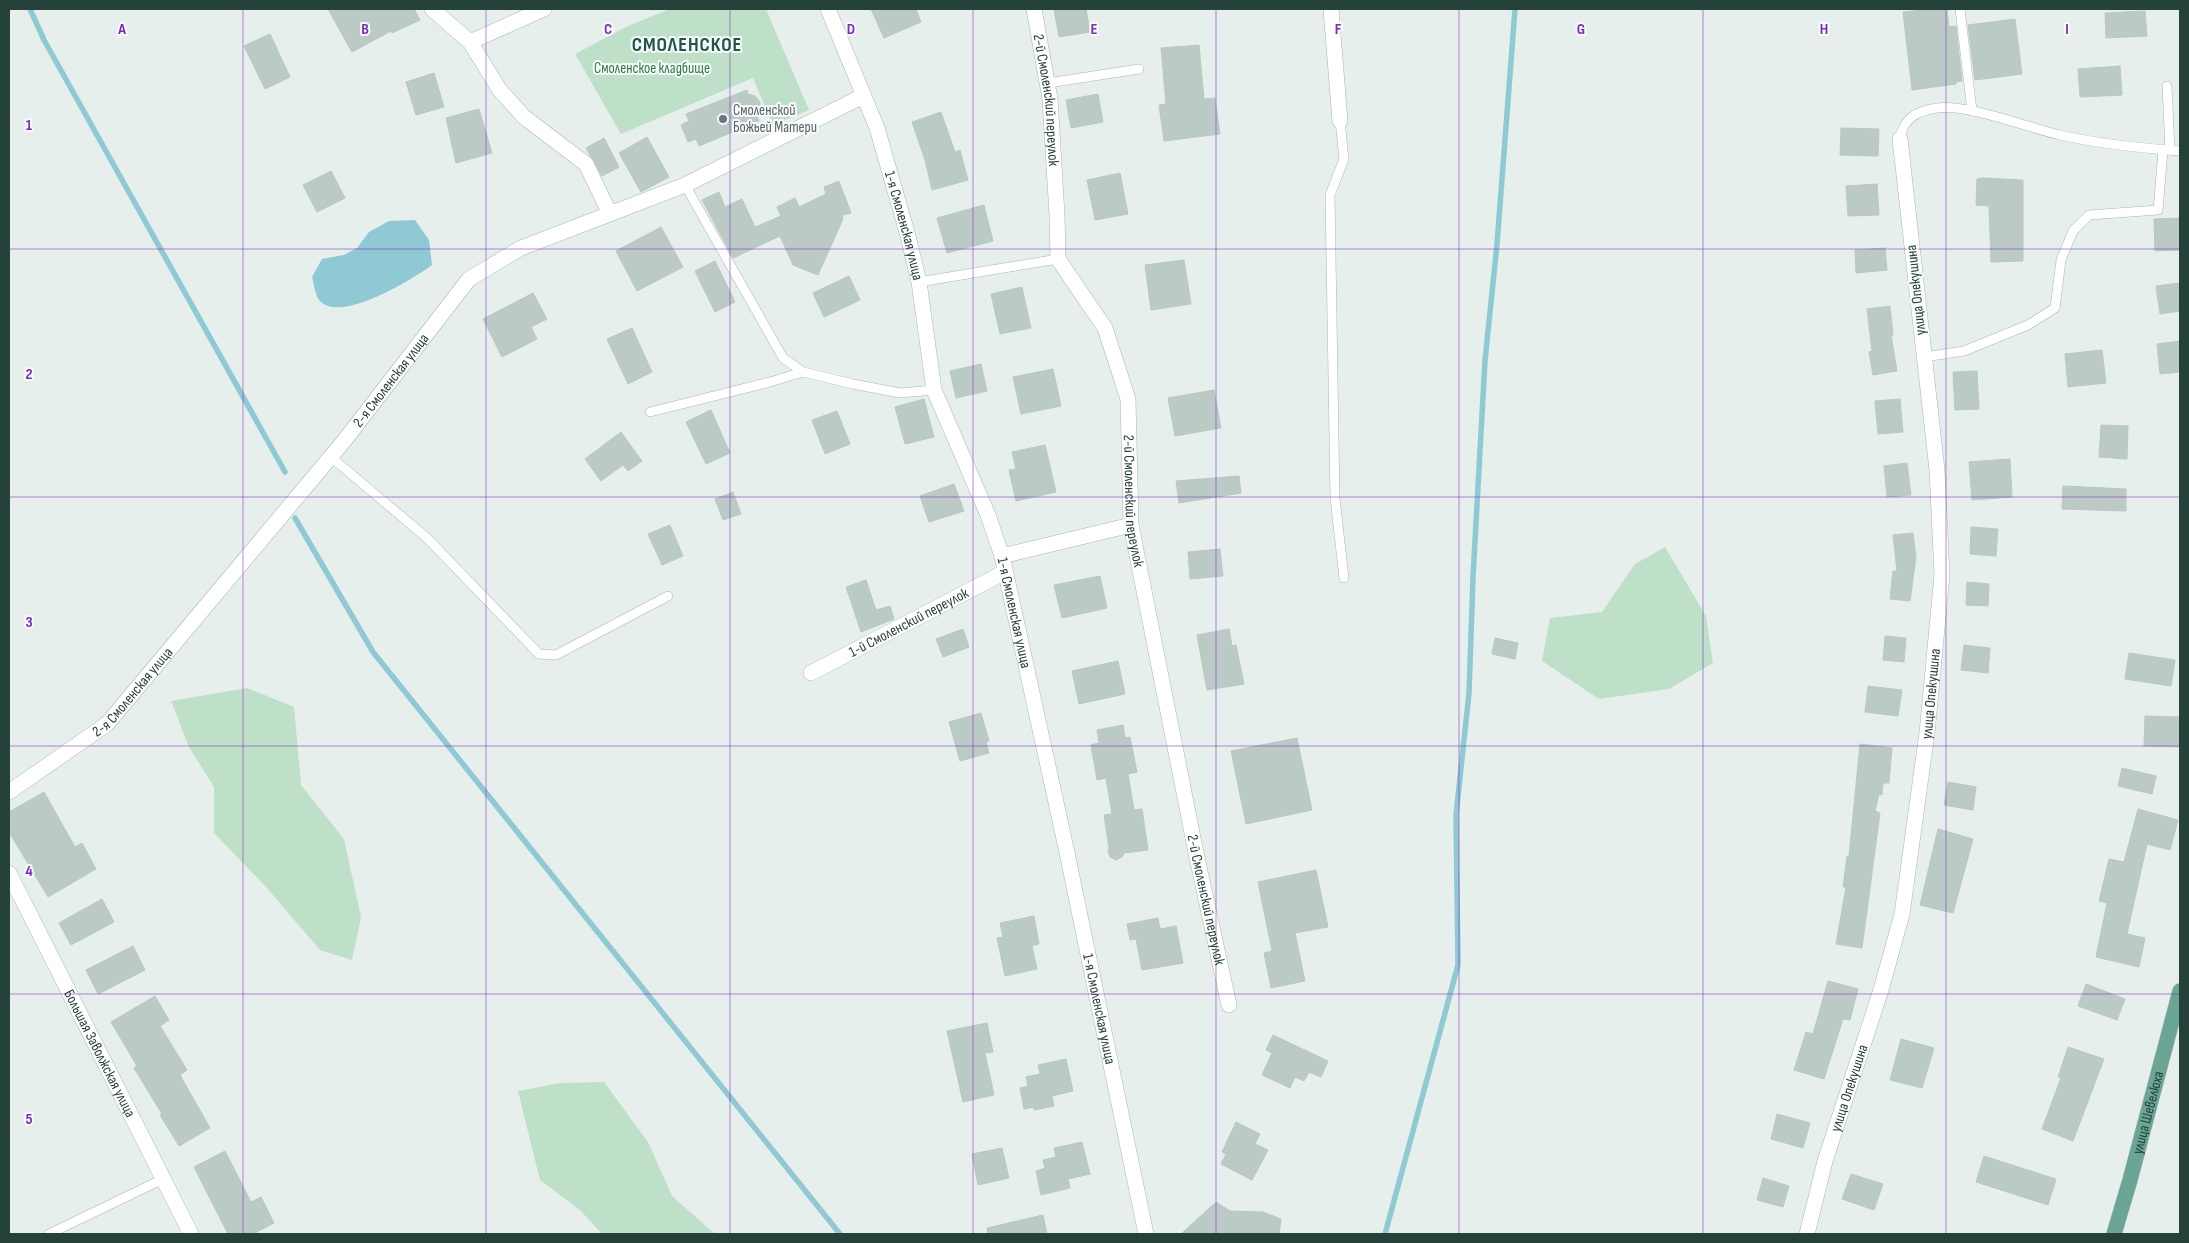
<svg xmlns="http://www.w3.org/2000/svg" width="2189" height="1243" font-family="'Sofia Sans Condensed',sans-serif">
<rect width="100%" height="100%" fill="#e6efeb"/>
<g fill="#bfe0c8">
<polygon points="670,9 766,9 809,110 773,125 753,78 621,134 575,54 628,26"/>
<polygon points="1665,547 1706,616 1713,663 1669,689 1599,699 1542,661 1550,618 1602,612 1635,564"/>
<polygon points="247,688 294,707 301,785 344,839 361,917 352,960 320,950 267,888 214,833 214,787 189,747 171,701"/>
<polygon points="604,1082 648,1142 672,1196 715,1234 602,1234 580,1210 540,1180 518,1091 560,1083"/>
</g>
<path fill="#8ec9d4" d="M 415,220 L 429,240 L 432,265 C 413,279 339,325 319,300 C 315,294 314,284 312,277 L 322,259 L 344,255 L 357,248 L 369,232 L 389,221 Z"/>
<g fill="none" stroke-linecap="round" stroke-linejoin="round">
<g stroke="#8ec9d4" stroke-width="5.5">
<polyline points="30,9 44,40 285,472"/>
<polyline points="295,518 373,652 840,1234"/>
<polyline points="1385,1234 1458,965 1456,815 1469,693 1473,577 1485,361 1497,244 1515,9"/>
</g>
</g>
<g fill="#bbcac4" stroke="#b8c9c2">
<polygon points="328,9 414,9 420,20 392,33 391,31 352,52"/>
<polygon points="871,9 916,9 921,22 884,38"/>
<polygon points="1054,9 1086,9 1090,32 1059,37"/>
<polygon points="1933,9 1947,9 1949,27 1956,26 1962,81 1956,82 1956,84 1912,90 1903,12"/>
<polygon points="2145,11 2147,36 2106,38 2105,13"/>
<polygon points="2015,19 2022,74 1975,80 1968,25"/>
<polygon points="270,34 290,77 265,89 244,46"/>
<polygon points="1199,45 1204,99 1215,98 1220,134 1164,141 1159,105 1166,104 1161,48"/>
<polygon points="2120,66 2122,95 2080,97 2078,69"/>
<polygon points="434,73 444,107 416,115 406,82"/>
<polygon points="747,90 748,94 755,96 760,102 760,112 757,116 759,121 699,146 696,139 688,142 681,125 689,121 686,114"/>
<polygon points="1098,94 1103,122 1071,128 1066,100"/>
<polygon points="479,109 492,153 456,163 446,118"/>
<polygon points="941,112 955,152 960,150 968,180 932,190 925,160 912,122"/>
<polygon points="1841,128 1879,129 1878,156 1840,155"/>
<polygon points="647,137 669,177 641,192 619,153"/>
<polygon points="604,138 619,167 602,176 586,148"/>
<polygon points="331,171 345,198 317,212 303,185"/>
<polygon points="1120,173 1128,214 1095,220 1087,180"/>
<polygon points="1982,178 2023,180 2023,261 1991,262 1989,206 1976,205 1977,179"/>
<polygon points="839,181 851,213 842,215 843,219 818,275 793,265 780,236 733,258 702,200 719,192 725,207 742,199 755,227 781,216 777,207 795,198 799,207 826,194 824,187"/>
<polygon points="1877,184 1879,215 1848,216 1846,186"/>
<polygon points="984,205 993,241 947,253 937,218"/>
<polygon points="2180,218 2180,250 2155,251 2154,219"/>
<polygon points="661,227 683,267 637,291 616,251"/>
<polygon points="1885,248 1887,270 1856,273 1855,250"/>
<polygon points="1184,260 1191,304 1151,310 1145,265"/>
<polygon points="715,261 735,302 715,312 695,271"/>
<polygon points="849,276 860,300 824,317 813,293"/>
<polygon points="2180,283 2180,311 2160,314 2156,286"/>
<polygon points="1022,287 1031,328 1000,334 991,294"/>
<polygon points="533,293 547,319 531,327 537,339 502,357 483,319"/>
<polygon points="1890,306 1893,335 1891,335 1897,371 1873,375 1869,352 1872,351 1867,309"/>
<polygon points="632,328 652,372 628,384 607,339"/>
<polygon points="2180,341 2180,372 2160,374 2157,344"/>
<polygon points="2102,350 2106,383 2068,387 2065,354"/>
<polygon points="981,364 987,391 956,398 950,371"/>
<polygon points="1053,369 1061,406 1021,414 1013,377"/>
<polygon points="1977,371 1979,409 1955,410 1953,372"/>
<polygon points="1214,390 1221,428 1175,436 1168,398"/>
<polygon points="924,399 934,437 905,444 895,407"/>
<polygon points="1900,399 1903,432 1878,434 1875,401"/>
<polygon points="711,410 730,453 706,464 686,422"/>
<polygon points="837,411 850,444 825,454 812,420"/>
<polygon points="2101,425 2128,426 2127,459 2099,457"/>
<polygon points="621,432 642,461 628,471 623,465 601,481 585,459"/>
<polygon points="1045,445 1056,492 1016,501 1009,470 1016,469 1012,452"/>
<polygon points="2010,459 2012,497 1972,500 1969,462"/>
<polygon points="1907,463 1911,495 1887,497 1884,466"/>
<polygon points="1239,476 1241,493 1179,503 1176,481"/>
<polygon points="954,484 964,511 929,522 920,496"/>
<polygon points="2063,486 2126,489 2126,511 2062,509"/>
<polygon points="733,492 741,514 723,520 715,499"/>
<polygon points="670,525 683,556 662,565 648,534"/>
<polygon points="1971,527 1998,529 1996,556 1970,554"/>
<polygon points="1913,533 1916,557 1910,601 1890,599 1893,571 1897,571 1893,535"/>
<polygon points="1220,549 1223,576 1190,579 1188,552"/>
<polygon points="1100,576 1107,608 1062,618 1054,585"/>
<polygon points="866,580 876,610 890,606 894,619 861,632 846,587"/>
<polygon points="1967,582 1989,584 1988,606 1966,605"/>
<polygon points="963,629 969,647 943,657 936,639"/>
<polygon points="1229,629 1232,646 1236,645 1244,684 1207,690 1197,635"/>
<polygon points="1885,636 1906,638 1904,662 1883,660"/>
<polygon points="1495,638 1518,643 1515,659 1492,654"/>
<polygon points="1964,645 1990,648 1988,673 1961,670"/>
<polygon points="2129,653 2175,660 2171,686 2125,679"/>
<polygon points="1118,661 1125,694 1079,704 1072,671"/>
<polygon points="1868,686 1902,690 1898,716 1865,712"/>
<polygon points="981,713 989,741 986,742 989,753 960,761 949,722"/>
<polygon points="2145,716 2180,717 2180,747 2144,746"/>
<polygon points="1123,725 1125,738 1130,737 1137,772 1128,774 1134,810 1142,809 1148,850 1124,853 1122,857 1116,860 1110,857 1108,851 1109,848 1104,815 1112,814 1106,778 1097,780 1091,745 1099,743 1097,730"/>
<polygon points="1297,738 1312,810 1246,824 1231,751"/>
<polygon points="1860,744 1892,748 1889,783 1883,783 1882,795 1879,794 1875,811 1880,813 1862,948 1836,944 1846,887 1843,887 1847,856 1849,856"/>
<polygon points="2122,768 2156,776 2152,794 2118,786"/>
<polygon points="1948,782 1976,787 1973,810 1944,805"/>
<polygon points="44,792 75,847 82,843 96,869 48,897 9,832 9,812"/>
<polygon points="2138,809 2178,820 2170,850 2147,844 2127,934 2145,938 2139,967 2096,957 2107,903 2099,901 2109,859 2124,862"/>
<polygon points="1938,829 1973,839 1953,913 1920,905"/>
<polygon points="1316,870 1328,927 1295,933 1305,981 1271,988 1264,953 1272,951 1258,882"/>
<polygon points="102,899 114,922 71,945 59,923"/>
<polygon points="1034,916 1039,944 1032,946 1037,969 1005,976 997,938 1003,937 1000,923"/>
<polygon points="1158,918 1160,929 1176,926 1183,963 1142,970 1136,939 1130,940 1127,924"/>
<polygon points="133,946 145,970 98,994 86,970"/>
<polygon points="1828,981 1858,989 1850,1020 1843,1019 1824,1079 1794,1070 1806,1032 1813,1034"/>
<polygon points="2086,984 2125,999 2117,1020 2078,1006"/>
<polygon points="155,996 169,1020 160,1026 187,1070 180,1075 210,1128 179,1146 160,1115 162,1114 134,1068 137,1066 111,1022"/>
<polygon points="987,1023 993,1052 985,1053 994,1095 963,1102 947,1031"/>
<polygon points="1273,1035 1328,1061 1321,1077 1309,1072 1304,1081 1295,1077 1290,1088 1262,1075 1272,1053 1266,1050"/>
<polygon points="1901,1039 1934,1048 1922,1088 1890,1080"/>
<polygon points="2068,1047 2104,1059 2073,1141 2042,1129 2061,1078 2058,1077"/>
<polygon points="1066,1059 1073,1091 1052,1096 1054,1106 1034,1110 1034,1107 1024,1109 1020,1088 1028,1086 1026,1077 1040,1074 1038,1065"/>
<polygon points="1777,1114 1810,1123 1803,1148 1771,1139"/>
<polygon points="1236,1122 1260,1134 1255,1144 1268,1150 1252,1180 1221,1164 1226,1154 1222,1152"/>
<polygon points="1082,1142 1090,1174 1068,1179 1070,1188 1041,1195 1036,1171 1045,1168 1043,1160 1056,1157 1054,1148"/>
<polygon points="1002,1148 1009,1178 978,1185 972,1154"/>
<polygon points="225,1151 251,1202 261,1197 274,1223 253,1234 228,1234 194,1167"/>
<polygon points="1984,1156 2056,1179 2048,1205 1976,1182"/>
<polygon points="1851,1174 1883,1184 1874,1210 1842,1199"/>
<polygon points="1763,1178 1789,1186 1783,1207 1757,1200"/>
<polygon points="1216,1202 1230,1211 1263,1212 1281,1219 1279,1234 1181,1234"/>
<polygon points="1043,1215 1047,1234 988,1234 987,1228"/>
</g>
<g fill="none" stroke-linecap="round" stroke-linejoin="round">
<g stroke="#a8b8b2" stroke-width="10">
<g id="lane">
<polyline points="1960,9 1972,111"/>
<polyline points="1048,83 1139,69"/>
<polyline points="2167,86 2170,150"/>
<polyline points="1340,121 1344,159 1330,195 1335,498 1344,578"/>
<path d="M 1900,139 C 1903,118 1917,111 1937,108 C 1969,104 2026,127 2060,135 C 2099,144 2140,148 2180,151"/>
<polyline points="685,185 783,358 803,372 853,384 900,393 934,390"/>
<polyline points="919,282 1058,259"/>
<polyline points="1924,357 1964,351 2028,325 2055,308 2061,260 2073,231 2089,215 2158,210 2163,150"/>
<polyline points="650,412 770,382 803,372"/>
<polyline points="331,457 427,538 539,654 556,655 668,596"/>
<polyline points="49,1234 163,1179"/>
</g>
</g>
<g stroke="#a8b8b2" stroke-width="16">
<g id="street">
<polyline points="432,9 470,42 499,89 524,117 586,164 610,214"/>
<path id="s1" d="M 828,9 L 877,128 L 908,236 L 919,282 L 934,390 L 988,515 L 1002,556 L 1066,848 L 1146,1234"/>
<path id="s2" d="M 1034,9 L 1050,99 L 1057,215 L 1058,259 L 1105,328 L 1128,399 L 1131,525 L 1196,853 L 1229,1005"/>
<polyline points="1331,9 1340,121"/>
<polyline points="470,42 544,9"/>
<polyline points="1002,556 1131,525"/>
<path id="s3" d="M 811,673 L 1005,572"/>
<path id="s4" d="M 9,792 L 107,724 L 344,441 L 469,279 L 521,248 L 685,185 L 863,96"/>
<path id="s5" d="M 9,873 L 191,1234"/>
<path id="s6" d="M 1807,1234 L 1825,1161 L 1881,990 L 1902,914 L 1927,733 L 1942,575 L 1937,470 L 1900,139"/>
</g>
</g>
<g stroke="#c2cac8" stroke-width="16">
<g id="primary">
<path id="s7" d="M 2114,1234 L 2130,1180 L 2180,991"/>
</g>
</g>
<use href="#lane" stroke="#fff" stroke-width="9"/>
<use href="#street" stroke="#fff" stroke-width="15"/>
<use href="#primary" stroke="#6aa596" stroke-width="15"/>
</g>
<path fill="none" stroke="#7b2cbf" stroke-width="1" stroke-opacity="0.55" d="M 243,9 L 243,1234M 486,9 L 486,1234M 730,9 L 730,1234M 973,9 L 973,1234M 1216,9 L 1216,1234M 1459,9 L 1459,1234M 1703,9 L 1703,1234M 1946,9 L 1946,1234M 9,249 L 2180,249M 9,497 L 2180,497M 9,746 L 2180,746M 9,994 L 2180,994"/>
<circle fill="#6b7280" stroke="#f7fbf9" stroke-width="2" cx="723" cy="119" r="5"/>
<g text-anchor="middle" dominant-baseline="central" stroke-width="4" stroke-linejoin="round" paint-order="stroke">
<g font-size="15" fill="#2d7a4b" stroke="#f7fbf9">
<text x="652" y="68">Смоленское кладбище</text>
</g>
<g font-size="15" fill="#24423a" stroke="#f7fbf9">
<text stroke="none"><textPath href="#s2" startOffset="92">2-й Смоленский переулок</textPath></text>
<text stroke="none"><textPath href="#s1" startOffset="230">1-я Смоленская улица</textPath></text>
<text transform="translate(1916 290) rotate(-96)">улица Опекушина</text>
<text stroke="none"><textPath href="#s4" startOffset="565">2-я Смоленская улица</textPath></text>
<text stroke="none"><textPath href="#s2" startOffset="512">2-й Смоленский переулок</textPath></text>
<text stroke="none"><textPath href="#s1" startOffset="635">1-я Смоленская улица</textPath></text>
<text stroke="none"><textPath href="#s3" startOffset="110">1-й Смоленский переулок</textPath></text>
<text stroke="none"><textPath href="#s4" startOffset="160">2-я Смоленская улица</textPath></text>
<text stroke="none"><textPath href="#s6" startOffset="556">улица Опекушина</textPath></text>
<text stroke="none"><textPath href="#s2" startOffset="918">2-й Смоленский переулок</textPath></text>
<text stroke="none"><textPath href="#s1" startOffset="1040">1-я Смоленская улица</textPath></text>
<text stroke="none"><textPath href="#s5" startOffset="202">Большая Заволжская улица</textPath></text>
<text stroke="none"><textPath href="#s6" startOffset="152">улица Опекушина</textPath></text>
<text stroke="none"><textPath href="#s7" startOffset="126">улица Шевелюха</textPath></text>
</g>
<g font-size="15" fill="#5b616d" stroke="#f7fbf9" text-anchor="start">
<text x="733" y="110">Смоленской<tspan x="733" dy="17">Божьей Матери</tspan></text>
</g>
<g font-size="20" font-weight="bold" letter-spacing="1" fill="#1f5548" stroke="#f7fbf9">
<text x="687" y="45">СМОЛЕНСКОЕ</text>
</g>
</g>
<g font-size="16" text-anchor="middle" font-weight="bold" fill="#7b2cbf" stroke="#f7fbf9" stroke-width="4" stroke-linejoin="round" paint-order="stroke">
<text x="122" y="34">A</text>
<text x="365" y="34">B</text>
<text x="608" y="34">C</text>
<text x="851" y="34">D</text>
<text x="1094" y="34">E</text>
<text x="1338" y="34">F</text>
<text x="1581" y="34">G</text>
<text x="1824" y="34">H</text>
<text x="2067" y="34">I</text>
<text x="29" y="130">1</text>
<text x="29" y="379">2</text>
<text x="29" y="627">3</text>
<text x="29" y="876">4</text>
<text x="29" y="1124">5</text>
</g>
<rect width="2189" height="1243" fill="none" stroke="#24423a" stroke-width="20"/>
</svg>
